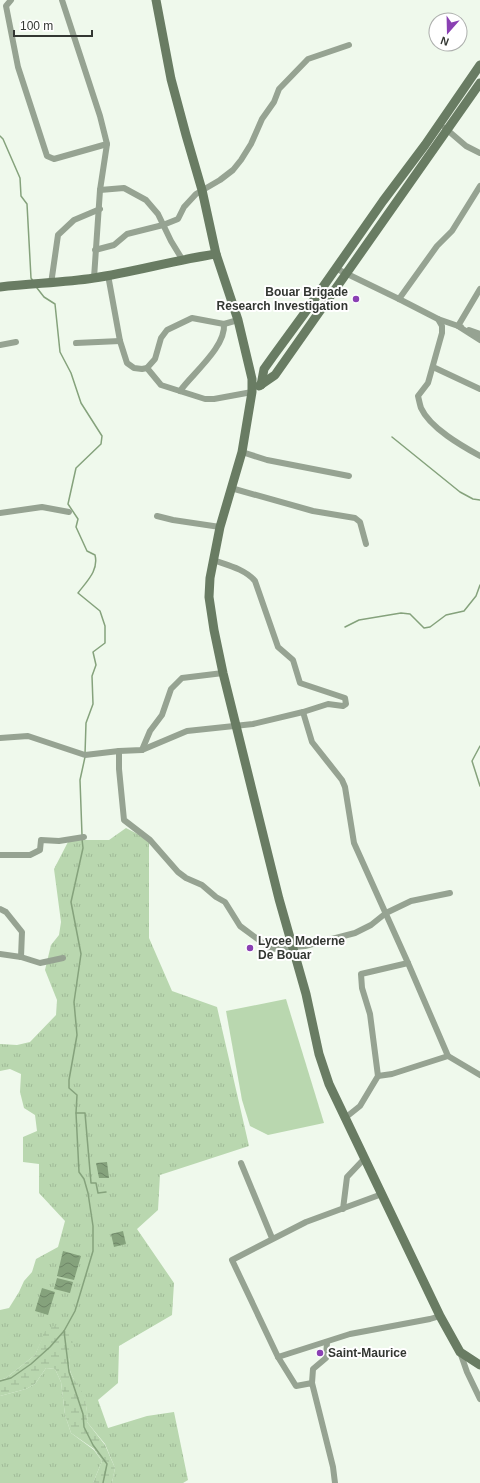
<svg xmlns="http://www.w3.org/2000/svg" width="480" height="1483" font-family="Arial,sans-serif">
<defs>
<pattern id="grass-tufts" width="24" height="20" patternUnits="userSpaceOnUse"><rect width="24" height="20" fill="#b9d7af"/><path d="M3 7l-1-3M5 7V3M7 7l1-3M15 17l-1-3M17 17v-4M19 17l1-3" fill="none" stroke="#a0b997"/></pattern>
<pattern id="wetland-marsh" width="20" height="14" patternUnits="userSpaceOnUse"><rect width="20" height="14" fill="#b9d7af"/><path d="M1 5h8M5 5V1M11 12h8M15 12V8" fill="none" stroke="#a0b997"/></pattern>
<pattern id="water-waves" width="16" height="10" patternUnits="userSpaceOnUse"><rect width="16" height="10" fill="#85a27c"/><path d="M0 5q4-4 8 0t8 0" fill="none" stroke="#6d8566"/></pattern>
</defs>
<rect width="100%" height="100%" fill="#eff9ec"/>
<g fill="url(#grass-tufts)">
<path d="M 126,828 L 149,840 L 149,938 L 172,991 L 217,1007 L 249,1146 L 160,1175 L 158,1210 L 137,1229 L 174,1283 L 172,1315 L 119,1346 L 118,1383 L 98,1400 L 108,1428 L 147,1416 L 174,1412 L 188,1480 L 183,1483 L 112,1483 L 115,1468 L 105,1444 L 87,1422 C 88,1412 86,1401 81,1392 C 72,1375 64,1368 73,1348 L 47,1329 L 35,1355 L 6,1378 L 0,1380 L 0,1310 L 9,1308 L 19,1292 L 24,1281 L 32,1272 L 36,1259 L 58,1247 L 65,1221 L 39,1193 L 39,1164 L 23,1162 L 23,1137 L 37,1131 L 35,1115 L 24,1108 L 20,1092 L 21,1074 L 10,1069 L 0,1071 L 0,1044 L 17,1045 L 30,1042 L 56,1015 L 57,1000 L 45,970 L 51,945 L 59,935 L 61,922 L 54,869 L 69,840 L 109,840 Z"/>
<polygon points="46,1368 55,1369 61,1382 65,1415 71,1433 94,1450 102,1461 93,1483 0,1483 0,1396 26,1389 35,1384"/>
</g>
<path fill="url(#wetland-marsh)" d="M 59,1324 L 67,1328 C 70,1334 74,1342 73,1349 C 72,1355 68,1359 69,1367 C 71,1377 77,1383 82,1392 C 86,1401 88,1412 87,1422 L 105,1445 L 115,1468 L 112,1483 L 93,1483 L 102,1461 L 94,1449 L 71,1433 L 65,1415 L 61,1382 L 55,1369 L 46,1368 L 35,1384 L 26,1389 L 0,1396 L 0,1380 L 6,1378 L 35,1355 L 46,1329 Z"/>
<polygon fill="#b9d7af" points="286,999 324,1123 268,1135 250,1126 242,1100 226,1011"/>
<g fill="url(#water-waves)">
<polygon points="107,1162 109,1178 99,1178 96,1163"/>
<polygon points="123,1231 126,1244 114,1247 111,1234"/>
<polygon points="63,1251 81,1256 74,1280 57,1276"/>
<polygon points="57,1278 73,1282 70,1293 54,1289"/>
<polygon points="42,1288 55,1292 48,1315 35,1311"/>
</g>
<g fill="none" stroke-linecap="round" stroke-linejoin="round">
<g stroke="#85a27c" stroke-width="1.5">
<polyline points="0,136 3,139 20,178 21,196 27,204 31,278 33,281"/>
<path d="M 37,288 L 44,297 L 55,304 L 60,352 L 71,373 L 81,403 L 102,436 L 101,444 L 76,468 L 68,504 L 78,519 L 76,527 L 87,551 L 95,555 C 99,571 86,582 78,593 L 100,611 L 105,626 L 105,643 L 93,652 L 96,665 L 92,676 L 93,704 L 86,723 L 85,754"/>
<polyline points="392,437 460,492 473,499 480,500"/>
<polyline points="345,627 359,620 401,613 410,614 424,628 430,627 446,615 464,611 476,596 480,585"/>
<polyline points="480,746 472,761 480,786"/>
<polyline points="82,835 80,780 85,757"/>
<polyline points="76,1113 85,1113 91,1183 96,1183 98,1193 106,1192"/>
<polyline points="64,1331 69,1372 83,1414 84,1427 93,1445 107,1464 103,1483"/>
<polyline points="0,1381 11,1378 31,1364 50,1347 64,1331 75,1311 93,1251 93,1226 88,1193 84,1179 79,1172 76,1113 77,1095 69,1088 69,1080 77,1035 74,1002 81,954 71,902 83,848 82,839"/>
</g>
<g stroke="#96a392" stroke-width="6">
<polyline points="11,0 6,6 18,67 47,156 54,159 107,144"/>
<polyline points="62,0 100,116 107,144 100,190 94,278"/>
<polyline points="445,128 466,146 480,153"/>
<polyline points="100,190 124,188 146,200 158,214 171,241 182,259"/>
<polyline points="95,250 114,245 127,234 163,225 178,219 184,207 196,194 220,180 233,170 241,160 251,144 262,119 274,102 279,89 308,59 349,45"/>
<path d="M 337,269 L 399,299 L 438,319 L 442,326 L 442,333 L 428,383 L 418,396 C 419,400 420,405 421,408 C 430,428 462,446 480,456"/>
<polyline points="108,275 120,341 127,363 134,368 142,369 147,368 155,359 161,338 167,330 192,318 224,324 238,320"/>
<polyline points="51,284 58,235 74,220 100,209"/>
<polyline points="480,289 458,326 480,340"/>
<polyline points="399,299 437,246 452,231 480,186"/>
<polyline points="438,319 461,327"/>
<polyline points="469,330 480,334"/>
<polyline points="76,343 120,341"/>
<polyline points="0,345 16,342"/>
<polyline points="433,367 480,389"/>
<polyline points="147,368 161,385 205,399 214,399 252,392"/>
<path d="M 180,391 C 193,373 226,347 224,324"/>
<polyline points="242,452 267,460 349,476"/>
<polyline points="231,488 313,511 355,518 360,522 366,544"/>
<polyline points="0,513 42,507 69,512"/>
<polyline points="157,516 173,520 220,527"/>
<polyline points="303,712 312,742 342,780 345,787 354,843 408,963 448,1056"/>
<path d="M 0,738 L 28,736 L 85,755 L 119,751 L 142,750 L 187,731 L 253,724 L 303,712 L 328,704 L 343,706 L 346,704 L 345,698 L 300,683 L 293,660 L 278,647 L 255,581 C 245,569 227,565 213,560"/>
<polyline points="142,750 150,731 162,715 171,689 182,678 223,673"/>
<polyline points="119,751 119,769 124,820 150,840 178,872 186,878 202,885 216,897 225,902 240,926 271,949 305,946 355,933 371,925 386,913 411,901 450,893"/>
<polyline points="0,855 30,855 40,850 41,840 59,841 84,837"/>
<polyline points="0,909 6,912 22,932 21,957"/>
<polyline points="0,954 21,957 40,963 63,958"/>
<polyline points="378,1076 392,1074 448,1056 480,1075"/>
<polyline points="345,1118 360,1106 378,1076 370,1014 362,988 361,974 408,963"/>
<polyline points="241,1163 272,1238"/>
<polyline points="343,1209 347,1177 364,1159"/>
<polyline points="460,1352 467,1372 480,1399"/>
<polyline points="278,1357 350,1334 430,1319 440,1316"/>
<polyline points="312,1383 313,1369 326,1358 327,1342"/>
<polyline points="335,1483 333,1467 312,1383 296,1386 278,1357 232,1260 306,1222 382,1194"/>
</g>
<g stroke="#697c63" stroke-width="9">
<polyline points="156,0 171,79 186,135 202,190 216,254 238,320 252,379 252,392 242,452 220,527 210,578 209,597 214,630 223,673 279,899 306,994 319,1054 329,1084 440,1316 460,1352 480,1365"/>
<path d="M 0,287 C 31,283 62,283 94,278 C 134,272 175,260 216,254"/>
<polyline points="261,385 264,369 274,355 304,314 383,201 425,145 480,65"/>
<polyline points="259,386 275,375 480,83"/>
</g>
</g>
<g fill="#8a40b3" stroke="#fff" stroke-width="1.5">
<circle cx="356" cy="299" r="4"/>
<circle cx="250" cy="948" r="4"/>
<circle cx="320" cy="1353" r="4"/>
</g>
<g text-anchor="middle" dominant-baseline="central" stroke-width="4" stroke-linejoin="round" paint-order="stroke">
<g font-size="12" font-weight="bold" fill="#333732" stroke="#fff" text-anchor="start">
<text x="348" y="292" text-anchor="end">Bouar Brigade<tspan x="348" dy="14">Research Investigation</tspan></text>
<text x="258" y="941">Lycee Moderne<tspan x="258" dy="14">De Bouar</tspan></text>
<text x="328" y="1353">Saint-Maurice</text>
</g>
</g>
<g transform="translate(448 32) rotate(200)"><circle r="19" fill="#ffffff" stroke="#adafad"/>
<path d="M0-3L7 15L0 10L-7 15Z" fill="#8a40b3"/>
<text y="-6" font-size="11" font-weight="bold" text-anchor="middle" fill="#333732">N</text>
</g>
<path d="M14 30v6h78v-6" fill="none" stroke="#333732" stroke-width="2"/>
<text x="20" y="30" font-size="12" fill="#333732" stroke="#ffffff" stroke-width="3" paint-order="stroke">100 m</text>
</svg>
